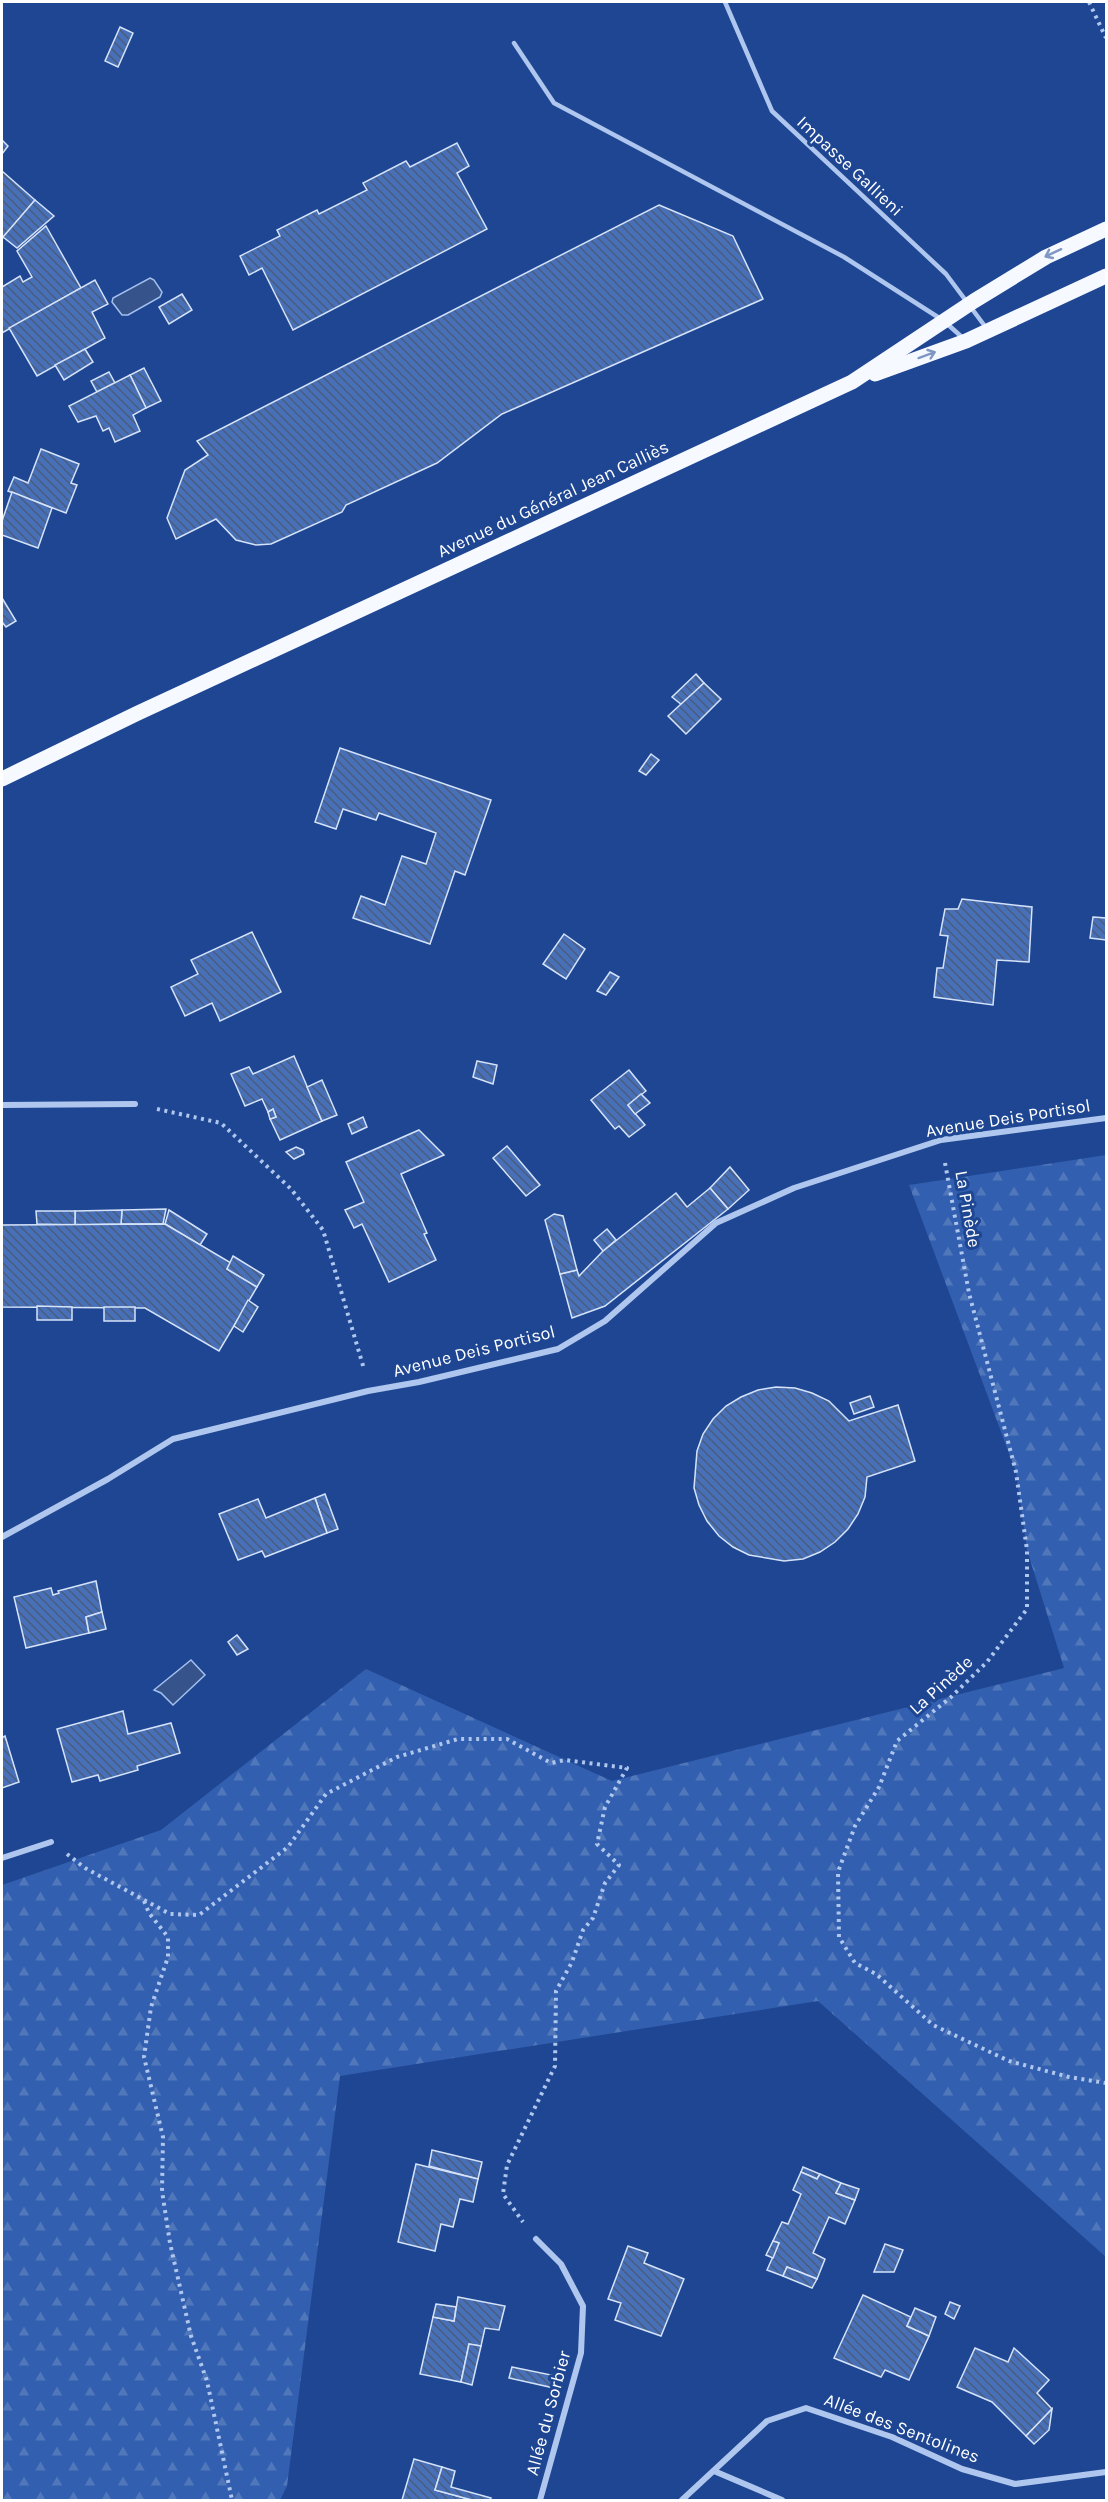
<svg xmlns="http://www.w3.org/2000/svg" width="1108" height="2502" font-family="Karla,sans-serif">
<defs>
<pattern id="forest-firs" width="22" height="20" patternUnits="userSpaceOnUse" patternTransform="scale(1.5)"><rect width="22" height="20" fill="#325faf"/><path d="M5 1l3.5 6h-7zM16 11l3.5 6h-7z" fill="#5177bb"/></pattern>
<pattern id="building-back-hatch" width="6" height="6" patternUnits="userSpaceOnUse" patternTransform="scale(1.5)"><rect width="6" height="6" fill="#4770b9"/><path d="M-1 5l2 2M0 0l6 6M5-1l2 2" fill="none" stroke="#4a5c7d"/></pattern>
</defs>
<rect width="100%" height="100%" fill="#1e4692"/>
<polygon fill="url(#forest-firs)" points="1106,1155 1106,2257 818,2001 340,2076 287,2486 280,2500 2,2500 2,1885 161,1830 366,1669 612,1781 1064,1668 1027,1550 1016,1472 909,1185"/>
<g fill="#36538b" stroke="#a3c0ef" stroke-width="1.5">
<polygon points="150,278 154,280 162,292 160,297 128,315 122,315 112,302 113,298"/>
<polygon points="191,1660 205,1675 173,1705 161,1693 154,1690"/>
</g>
<g fill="url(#building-back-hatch)" stroke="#d5e3fa" stroke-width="1.5">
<polygon points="120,27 133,33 118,67 105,61"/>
<polygon points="2,140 8,146 2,154"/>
<polygon points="457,143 469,166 457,173 487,229 293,330 262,268 249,275 240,256 280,236 277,230 317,210 319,214 367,190 363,183 406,161 410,167"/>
<polygon points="2,171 35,200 2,239"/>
<polygon points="35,200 54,216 17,248 3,237"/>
<polygon points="659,205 733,236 763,299 502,414 437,463 346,505 342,512 271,544 256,545 236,540 216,519 176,539 167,518 185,470 208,455 197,441"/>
<polygon points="46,226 81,288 2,333 2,287 20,276 23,282 32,277 17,251"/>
<polygon points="95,280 108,304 92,312 105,338 37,376 9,328"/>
<polygon points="182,294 192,310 169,324 159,307"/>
<polygon points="85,349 93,362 64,380 55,365"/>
<polygon points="144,368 161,401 146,408 130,375"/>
<polygon points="109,372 115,383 97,392 91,381"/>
<polygon points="130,375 146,408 133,415 140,431 115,442 109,428 103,431 96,416 78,422 69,406"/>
<polygon points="41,449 79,464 71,483 77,485 66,513 8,491 14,477 28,483"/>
<polygon points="12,492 52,508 38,548 2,535 2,521"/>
<polygon points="2,598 16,621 6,627 2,622"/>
<polygon points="696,674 704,683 682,705 672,697"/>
<polygon points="704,683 721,699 686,734 668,716"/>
<polygon points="340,748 491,800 465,875 455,871 430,944 353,918 361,896 385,905 402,856 426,864 436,833 379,813 376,820 343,809 336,829 315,822"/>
<polygon points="651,754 659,760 646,775 639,771"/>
<polygon points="962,899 1032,907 1029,962 997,960 993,1005 934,997 937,968 943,968 948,936 940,935 945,909 958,909"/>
<polygon points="1093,917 1106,918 1106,940 1090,938"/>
<polygon points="252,932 281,992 220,1021 212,1003 185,1016 171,987 198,974 191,960"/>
<polygon points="564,934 585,949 566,979 543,964"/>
<polygon points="610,972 619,977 606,995 597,991"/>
<polygon points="294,1056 322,1121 280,1140 270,1119 276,1117 273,1109 268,1112 262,1099 245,1106 231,1074 249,1067 253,1074"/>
<polygon points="477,1061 497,1065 493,1084 473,1077"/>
<polygon points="629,1070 646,1091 628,1105 645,1125 629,1137 619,1126 615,1129 591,1100"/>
<polygon points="322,1080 337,1115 322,1121 307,1087"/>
<polygon points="641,1094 650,1103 635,1114 628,1105"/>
<polygon points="273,1109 276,1117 270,1119 268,1112"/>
<polygon points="363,1117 367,1127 352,1134 348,1124"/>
<polygon points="419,1130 444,1155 401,1174 427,1233 424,1234 436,1260 389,1282 362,1224 354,1228 345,1210 364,1202 346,1162"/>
<polygon points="507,1146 540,1185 526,1196 493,1158"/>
<polygon points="296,1147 303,1150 304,1154 294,1159 286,1152"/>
<polygon points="730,1167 749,1190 728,1209 710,1188"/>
<polygon points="710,1188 728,1209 605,1306 572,1318 560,1274 577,1270 579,1276 603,1251 676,1193 687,1207"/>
<polygon points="166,1209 163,1224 121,1224 122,1210"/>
<polygon points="122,1210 121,1224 75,1225 75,1211"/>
<polygon points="169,1210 207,1234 200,1245 165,1224"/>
<polygon points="36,1211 75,1211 75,1225 37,1224"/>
<polygon points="554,1214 563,1216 577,1270 560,1274 545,1220"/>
<polygon points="165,1224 231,1263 227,1269 257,1287 219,1351 145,1308 2,1307 2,1225"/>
<polygon points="607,1229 616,1240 603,1251 594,1240"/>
<polygon points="233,1256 264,1275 257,1287 227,1269"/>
<polygon points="248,1300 258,1307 243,1332 234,1326"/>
<polygon points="37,1306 72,1307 72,1320 37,1320"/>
<rect x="104" y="1307" width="31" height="14"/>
<polygon points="776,1387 795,1388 812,1393 829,1401 849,1421 898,1405 915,1461 867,1477 865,1497 858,1514 848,1529 835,1542 820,1552 803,1559 784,1561 749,1555 733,1547 719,1536 707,1521 699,1505 694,1488 697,1451 703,1434 713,1419 726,1406 741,1397 758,1390"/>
<polygon points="870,1396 874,1407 854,1414 850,1403"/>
<polygon points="325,1494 338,1529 327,1533 315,1498"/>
<polygon points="315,1498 327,1533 265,1557 262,1551 238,1560 219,1514 258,1499 266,1518"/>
<polygon points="96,1581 102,1612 86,1617 89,1633 26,1648 14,1597 51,1588 53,1595 59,1593 58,1591"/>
<polygon points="102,1612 106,1629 89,1633 86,1617"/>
<polygon points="237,1635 248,1649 237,1655 228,1642"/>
<polygon points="123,1711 128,1734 171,1723 180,1753 137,1766 138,1770 100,1781 98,1775 72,1782 57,1729"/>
<polygon points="5,1736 19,1782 2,1788 2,1738"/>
<polygon points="432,2150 482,2162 478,2179 429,2166"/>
<polygon points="416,2164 478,2179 473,2202 460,2199 453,2227 441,2224 435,2251 398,2242"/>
<polygon points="803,2167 820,2174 817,2179 801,2172"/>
<polygon points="801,2172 817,2179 820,2174 841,2183 836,2193 855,2200 845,2224 829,2217 813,2253 825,2259 817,2279 787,2267 783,2276 767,2270 779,2243 773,2241 782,2222 788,2224 801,2194 793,2190"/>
<polygon points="841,2183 859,2189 855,2200 836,2193"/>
<polygon points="773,2241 779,2243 773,2258 766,2255"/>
<polygon points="885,2244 903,2250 894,2272 874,2272"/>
<polygon points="628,2246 648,2253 644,2263 684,2279 661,2336 615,2320 621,2303 608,2299"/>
<polygon points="787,2267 817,2279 812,2288 783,2276"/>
<polygon points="863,2295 911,2317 907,2326 929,2336 909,2380 885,2370 881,2377 834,2358"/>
<polygon points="458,2297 505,2306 499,2330 485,2328 481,2346 469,2344 461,2382 420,2374 433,2317 454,2321"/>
<polygon points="950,2302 960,2306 954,2319 945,2314"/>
<polygon points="436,2304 456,2307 454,2321 433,2317"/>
<polygon points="915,2308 936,2317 929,2336 907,2326"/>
<polygon points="469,2344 481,2346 472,2385 461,2382"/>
<polygon points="975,2348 1008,2362 1014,2348 1049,2380 1037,2393 1052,2409 1026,2436 992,2402 957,2387"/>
<polygon points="512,2367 556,2376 554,2388 509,2378"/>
<polygon points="1052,2409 1049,2430 1034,2444 1026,2436"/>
<polygon points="414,2459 442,2467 435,2490 472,2500 402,2500"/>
<polygon points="442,2467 455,2471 451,2487 491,2498 490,2500 472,2500 435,2490"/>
</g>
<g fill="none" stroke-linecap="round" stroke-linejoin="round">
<g stroke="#afc6ee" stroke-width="4" stroke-dasharray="3 4.5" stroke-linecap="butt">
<polyline points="1089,2 1106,38"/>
<polyline points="157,1109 221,1123 291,1189 323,1230 364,1369"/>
<polyline points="945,1163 969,1293 1016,1472 1027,1550 1027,1609 987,1662 951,1697 897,1741 879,1787 855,1826 838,1872 839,1937 855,1963 876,1974 933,2025 1009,2061 1069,2077 1106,2083"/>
<polyline points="67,1854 85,1868 170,1914 199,1915 288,1847 326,1794 397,1757 458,1739 507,1739 551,1763 565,1760 627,1768 605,1807 597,1844 619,1865 605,1883 593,1918 583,1930 572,1962 556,1991 555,2066 507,2165 503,2194 523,2222"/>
<polyline points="144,1901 149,1913 168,1937 168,1957 151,2007 144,2057 163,2137 162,2191 170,2243 191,2336 207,2381 232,2500"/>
</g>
<g stroke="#afc6ee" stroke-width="4.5">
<polyline points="725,2 772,111 946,274 987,329"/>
<polyline points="514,43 554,103 844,257 944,321 964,339"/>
</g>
<g stroke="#afc6ee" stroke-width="6">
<polyline points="2,1105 135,1104"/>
<polyline points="2,1537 108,1479 173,1439 368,1391 419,1382 558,1349 605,1321 716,1223 794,1188 941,1140 1106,1118"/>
<polyline points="2,1858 51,1842"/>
<polyline points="536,2239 561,2264 583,2306 581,2353 540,2500"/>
<polyline points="714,2471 782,2500"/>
<polyline points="682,2500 767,2421 806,2408 892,2437 962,2469 1015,2484 1106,2472"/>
</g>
<g stroke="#f6f9ff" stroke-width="15">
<polyline points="875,374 966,341 1106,276"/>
<polyline points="2,779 138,713 852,382 974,301 1046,257 1106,229"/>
</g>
</g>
<defs><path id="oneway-shaft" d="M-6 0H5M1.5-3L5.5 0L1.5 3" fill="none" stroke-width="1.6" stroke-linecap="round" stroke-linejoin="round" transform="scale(1.5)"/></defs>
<g stroke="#7f97c3">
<use href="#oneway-shaft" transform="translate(1053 253) rotate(155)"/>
<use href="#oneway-shaft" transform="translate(927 355) rotate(-20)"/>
</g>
<g text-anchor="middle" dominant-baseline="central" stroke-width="6" stroke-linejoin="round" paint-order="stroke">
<g font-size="18" fill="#fff" stroke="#1e4692">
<text transform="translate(850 166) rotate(43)">Impasse Gallieni</text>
<text transform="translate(553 499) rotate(-25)">Avenue du Général Jean Calliès</text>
<text transform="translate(1008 1118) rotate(-9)">Avenue Deis Portisol</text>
<text transform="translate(968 1209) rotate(80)">La Pinède</text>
<text transform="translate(474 1351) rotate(-14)">Avenue Deis Portisol</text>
<text transform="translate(941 1685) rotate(-42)">La Pinède</text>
<text transform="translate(548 2413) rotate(-75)">Allée du Sorbier</text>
<text transform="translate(902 2428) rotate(21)">Allée des Sentolines</text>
</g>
</g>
<rect width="1108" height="2502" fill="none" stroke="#ffffff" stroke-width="6"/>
</svg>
